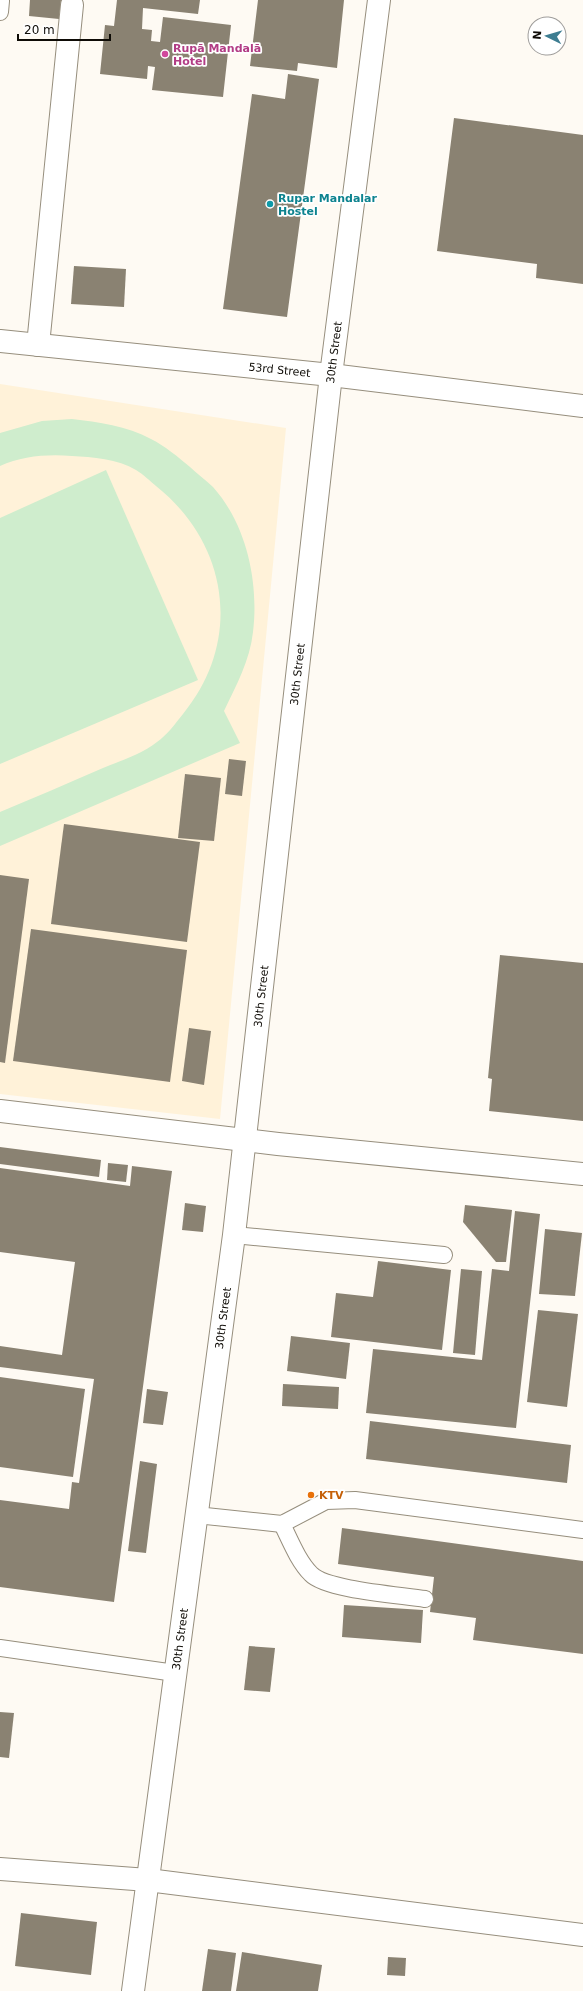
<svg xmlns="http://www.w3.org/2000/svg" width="583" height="1991" font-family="'DejaVu Sans',sans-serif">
<rect width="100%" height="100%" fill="#fefaf3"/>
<polygon fill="#fff2d9" points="0,384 286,428 220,1119 0,1094"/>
<g fill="#cfedcd">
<path d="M 72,419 C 98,422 127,426 151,439 C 165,446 178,457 190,467 C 197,474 206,480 213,487 C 247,525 259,583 253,632 C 250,660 236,686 224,711 L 240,743 L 0,846 L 0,812 C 34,798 68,783 103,768 C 120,761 142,754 157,742 C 167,735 175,724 183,714 C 243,641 229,544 156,486 C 150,481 143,474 136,470 C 118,459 92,457 72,456 C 47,454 22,456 0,466 L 0,433 L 42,421 Z"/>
<polygon points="106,470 198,680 0,764 0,518"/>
</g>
<g fill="#8a8272">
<polygon points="30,0 61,0 59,19 29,16"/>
<polygon points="117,0 200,0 198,14 143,8 142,29 152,30 151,41 160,42 163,17 231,25 223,97 152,90 155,67 148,66 147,79 100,74 105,25 114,26"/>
<polygon points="258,0 344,0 337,68 298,63 297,71 250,66"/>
<polygon points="288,74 319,79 287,317 223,309 252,94 285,99"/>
<polygon points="454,118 583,135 583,284 536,278 537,264 437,251"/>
<polygon points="74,266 126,269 124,307 71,304"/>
<polygon points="229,759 246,761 242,796 225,794"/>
<polygon points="185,774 221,778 214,841 178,838"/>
<polygon points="64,824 200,842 187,942 51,924"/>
<polygon points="0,875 29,879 5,1063 0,1062"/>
<polygon points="31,929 187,950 170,1082 13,1061"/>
<polygon points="500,955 583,963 583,1121 489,1111 492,1079 488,1078"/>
<polygon points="189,1028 211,1031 204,1085 182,1081"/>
<polygon points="0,1147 101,1160 99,1177 0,1164"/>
<polygon points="108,1163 128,1165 126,1182 107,1180"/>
<polygon points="132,1166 172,1171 114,1602 0,1587 0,1500 69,1509 72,1482 79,1483 94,1379 0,1367 0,1346 62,1355 75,1262 0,1252 0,1168 130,1186"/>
<polygon points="185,1203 206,1206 203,1232 182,1230"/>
<polygon points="465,1205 512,1210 506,1262 496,1262 463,1222"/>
<polygon points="515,1211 540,1214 516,1428 366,1413 373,1349 482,1360 492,1269 509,1271"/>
<polygon points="545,1229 582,1233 575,1296 539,1294"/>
<polygon points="378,1261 451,1270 442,1350 331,1337 336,1293 373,1297"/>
<polygon points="461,1269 482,1271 475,1355 453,1353"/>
<polygon points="538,1310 578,1314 567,1407 527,1402"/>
<polygon points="291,1336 350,1343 346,1379 287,1371"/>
<polygon points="0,1377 85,1389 73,1477 0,1467"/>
<polygon points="283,1384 339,1387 338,1409 282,1406"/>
<polygon points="147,1389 168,1392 163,1425 143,1423"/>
<polygon points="370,1421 571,1445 567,1483 366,1459"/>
<polygon points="140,1461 157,1464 146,1553 128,1551"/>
<polygon points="342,1528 583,1561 583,1654 473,1640 476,1618 430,1612 434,1577 338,1564"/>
<polygon points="344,1605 423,1610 421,1643 342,1637"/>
<polygon points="249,1646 275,1648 270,1692 244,1690"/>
<polygon points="0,1712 14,1713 9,1758 0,1757"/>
<polygon points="21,1913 97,1922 91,1975 15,1966"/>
<polygon points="208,1949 236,1953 231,1991 202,1991"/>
<polygon points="242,1952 322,1965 318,1991 236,1991"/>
<polygon points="388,1957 406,1958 405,1976 387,1975"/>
</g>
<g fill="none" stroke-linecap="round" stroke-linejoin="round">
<g stroke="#968e7d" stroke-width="18">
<g id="service">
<polyline points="0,12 1,1"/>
<polyline points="234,1235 444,1255"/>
<polyline points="196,1515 282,1524 326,1501 355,1500 583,1530"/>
<path d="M 282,1524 C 290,1540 298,1561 311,1574 C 326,1590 401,1595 425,1599"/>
<polyline points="0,1648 175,1673"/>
</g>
</g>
<g stroke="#968e7d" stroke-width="24">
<g id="minor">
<path id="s1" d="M 0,341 L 331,375 L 583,406"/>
<polyline points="38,345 72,5"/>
<polyline points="0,1111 278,1144 583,1174"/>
<polyline points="0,1869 148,1880 583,1935"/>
</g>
</g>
<g stroke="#968e7d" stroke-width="24">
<g id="secondary">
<path id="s2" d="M 133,1991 L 234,1235 L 331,375 L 379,0"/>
</g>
</g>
<use href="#service" stroke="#fff" stroke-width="16"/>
<use href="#minor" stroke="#fff" stroke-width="22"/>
<use href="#secondary" stroke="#fff" stroke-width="22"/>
</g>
<circle fill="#d1479c" stroke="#fff" stroke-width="1.5" cx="165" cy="54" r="4"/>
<circle fill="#0f9aa8" stroke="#fff" stroke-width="1.5" cx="270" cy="204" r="4"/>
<circle fill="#e8710a" stroke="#fff" stroke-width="1.5" cx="311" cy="1495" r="4"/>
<g text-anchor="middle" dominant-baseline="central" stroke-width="3.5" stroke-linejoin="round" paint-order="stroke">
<g font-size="11" font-weight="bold" fill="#b23c85" stroke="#fff" text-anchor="start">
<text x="173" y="48">Rupā Mandalā<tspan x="173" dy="13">Hotel</tspan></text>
</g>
<g font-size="11" font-weight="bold" fill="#0d838f" stroke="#fff" text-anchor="start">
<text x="278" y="198">Rupar Mandalar<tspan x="278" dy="13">Hostel</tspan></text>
</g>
<g font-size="11" fill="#0e0b06" stroke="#fff">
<text stroke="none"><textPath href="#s2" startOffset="1651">30th Street</textPath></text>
<text stroke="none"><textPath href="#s1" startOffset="281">53rd Street</textPath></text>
<text stroke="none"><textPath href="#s2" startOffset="1327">30th Street</textPath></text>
<text stroke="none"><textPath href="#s2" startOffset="1003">30th Street</textPath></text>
<text stroke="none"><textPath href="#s2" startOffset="679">30th Street</textPath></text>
<text stroke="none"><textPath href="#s2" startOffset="355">30th Street</textPath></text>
</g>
<g font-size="11" font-weight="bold" fill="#c56008" stroke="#fff" text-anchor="start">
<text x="319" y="1495">KTV</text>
</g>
</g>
<g transform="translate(547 36) rotate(275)"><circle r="19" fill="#ffffff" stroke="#9f9d9b"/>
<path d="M0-3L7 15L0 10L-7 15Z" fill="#3d7d91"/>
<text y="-6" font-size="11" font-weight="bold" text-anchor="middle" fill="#0e0b06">N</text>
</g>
<path d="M18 34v6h92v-6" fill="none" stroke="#0e0b06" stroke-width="2"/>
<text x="24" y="34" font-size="12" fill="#0e0b06" stroke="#ffffff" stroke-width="3" paint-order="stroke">20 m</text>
</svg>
